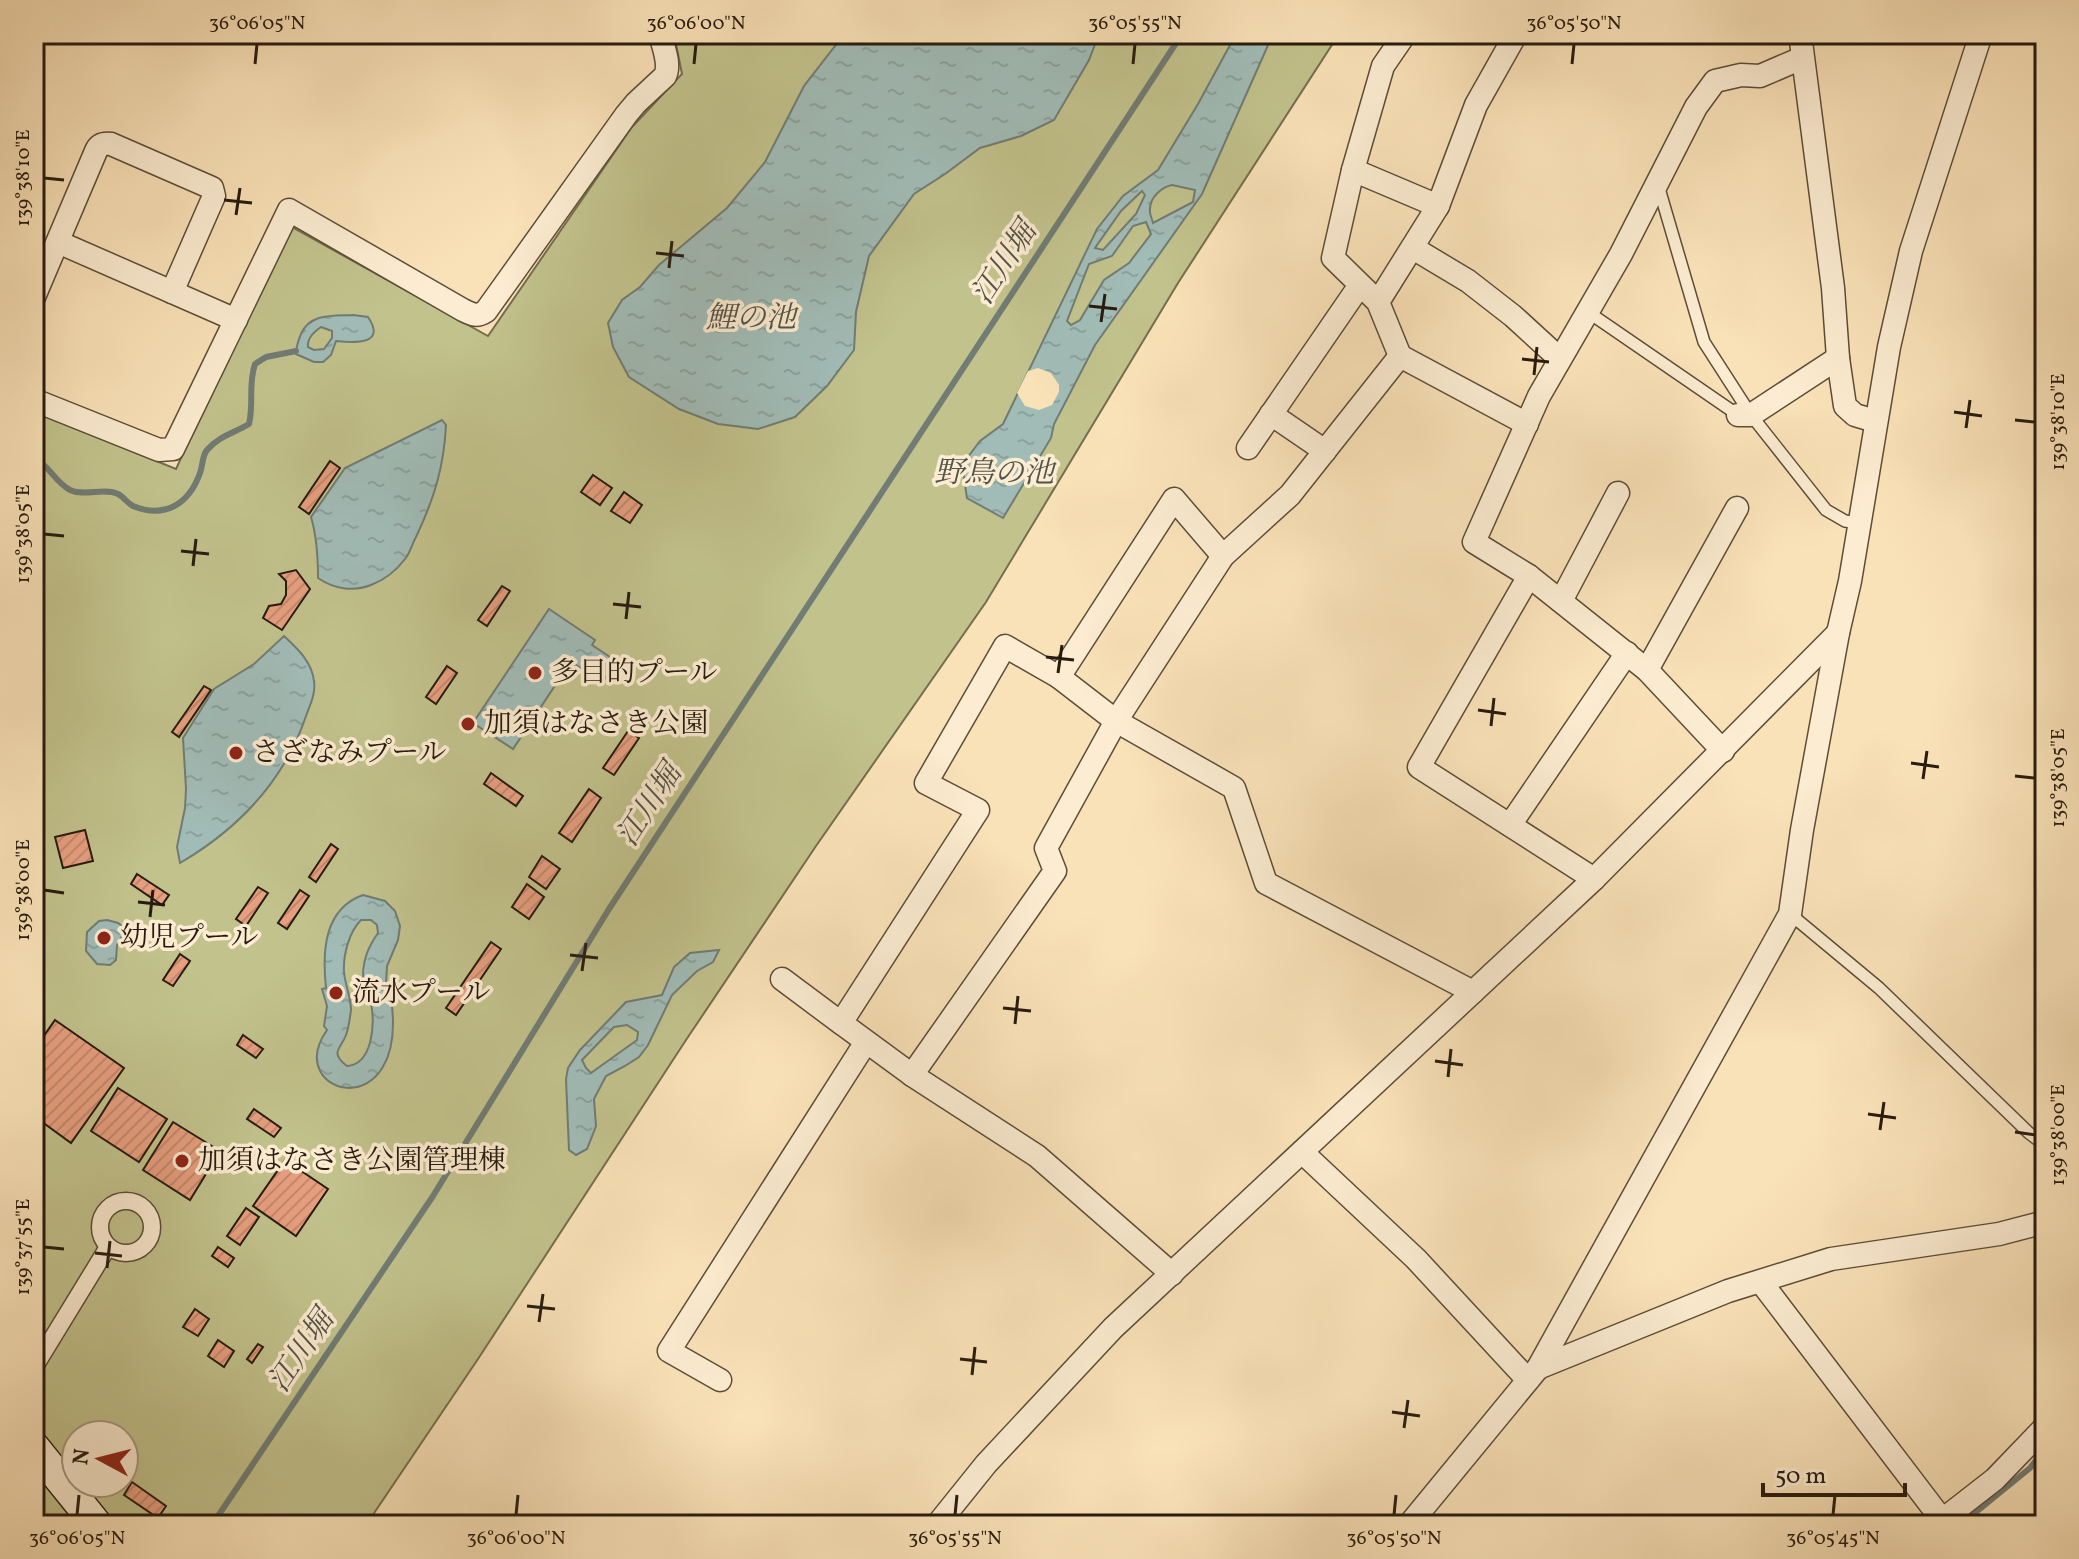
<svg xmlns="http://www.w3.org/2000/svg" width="2079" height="1559" font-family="Vollkorn,'Noto Serif JP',serif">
<defs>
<pattern id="water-ripples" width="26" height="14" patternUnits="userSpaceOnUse" patternTransform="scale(2)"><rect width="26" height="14" fill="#a1bcb7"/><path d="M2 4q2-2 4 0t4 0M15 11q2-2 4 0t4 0" fill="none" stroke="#8ba19c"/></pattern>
<pattern id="building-hatch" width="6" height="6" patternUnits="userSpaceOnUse" patternTransform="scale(2)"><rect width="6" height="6" fill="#e69f7f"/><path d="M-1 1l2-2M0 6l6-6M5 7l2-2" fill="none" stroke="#c5886d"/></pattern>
</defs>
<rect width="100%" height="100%" fill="#fae2b8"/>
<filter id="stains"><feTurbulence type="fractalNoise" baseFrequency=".0025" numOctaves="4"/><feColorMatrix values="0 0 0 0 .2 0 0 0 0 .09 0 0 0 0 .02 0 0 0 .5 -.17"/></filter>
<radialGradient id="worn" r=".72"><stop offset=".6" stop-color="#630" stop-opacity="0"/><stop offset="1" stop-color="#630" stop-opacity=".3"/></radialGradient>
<path fill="#c2c28c" stroke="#746e4e" stroke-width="2" fill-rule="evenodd" d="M 674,34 L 1339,34 L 1178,283 L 986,602 L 816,846 L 686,1040 L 478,1359 L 366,1525 L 34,1525 L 34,412 L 176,469 L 290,226 L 488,336 L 632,127 L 682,74 ZM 76,1435 L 124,1435 L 124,1483 L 76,1483 Z"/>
<g fill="url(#water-ripples)" stroke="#707c74" stroke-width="2" fill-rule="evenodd">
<polygon points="850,34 1099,34 1089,60 1054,120 1021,136 980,148 945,174 914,194 869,256 856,312 854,350 827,386 795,417 758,429 718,424 679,409 629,377 613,347 608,323 622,300 640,287 659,265 727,208 765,162 804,86 835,46"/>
<path d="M 1236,34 L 1273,34 L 1202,194 L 1095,345 L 1054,424 L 1051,438 L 1003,518 L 967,498 L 962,465 L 980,441 L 1003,424 L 1097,229 L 1123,196 L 1158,170 L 1198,104 ZM 1172,185 L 1195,190 L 1193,202 L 1153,223 C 1152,218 1149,214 1150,209 C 1150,197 1162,187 1172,185 ZM 1142,191 L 1145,195 L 1136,214 L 1103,250 L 1095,248 L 1121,211 ZM 1146,222 L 1151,234 L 1129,263 L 1104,280 L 1080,320 L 1071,325 L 1067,321 L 1089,264 L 1112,256 L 1133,226 Z"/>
<path d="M 353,315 L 368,317 C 387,345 354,343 336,341 L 331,355 L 323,362 L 314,362 L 296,354 C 296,346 298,342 301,334 C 310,313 333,316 353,315 ZM 321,327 L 332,331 L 332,338 L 324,349 L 314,350 L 308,347 C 307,338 314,332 321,327 Z"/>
<path d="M 442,420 L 446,425 C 444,467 434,499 416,537 C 412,544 410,553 405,559 C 396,571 384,580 371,585 C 353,592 334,589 318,578 C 318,557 317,537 311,517 L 345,468 Z"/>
<polygon points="549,609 595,640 592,645 616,661 604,680 599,680 576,665 568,666 513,749 473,723"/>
<path d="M 284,636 C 297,648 312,662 314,681 C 316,693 310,705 306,716 C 284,781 238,829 180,863 L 177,847 L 185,808 L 186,789 L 183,738 L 214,689 L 254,664 Z"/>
<path d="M 363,895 L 385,901 L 395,911 L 400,926 L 398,940 L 387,966 L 386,984 L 394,990 L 395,995 L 391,998 C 410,1129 281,1096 327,1030 L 324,1026 L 327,1006 L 322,989 L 326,988 C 322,951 324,909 363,895 ZM 361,920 L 371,920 L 377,925 L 378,933 C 369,946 364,957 363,973 C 363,983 369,994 371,1003 C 375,1024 373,1064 347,1066 C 329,1052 341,1049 346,1035 C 349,1027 350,1017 351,1010 C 351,997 345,985 344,972 C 343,955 349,932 361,920 Z"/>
<polygon points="107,920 118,923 126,929 117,945 116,960 110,965 97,964 86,951 87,932 99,921"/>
<path d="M 719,950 L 713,962 L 697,971 L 672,995 L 648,1045 L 639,1057 L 625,1066 L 606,1076 L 594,1099 L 596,1126 L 587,1149 L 576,1155 L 569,1150 L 566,1079 L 568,1068 L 580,1050 L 626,1002 L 662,995 L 674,967 L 690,953 ZM 627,1025 L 638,1032 L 637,1040 L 591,1073 L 586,1068 L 582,1060 L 614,1027 Z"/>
</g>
<polygon fill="#fae2b8" points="1038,368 1051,373 1059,385 1059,392 1052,405 1039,410 1025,406 1017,393 1028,371"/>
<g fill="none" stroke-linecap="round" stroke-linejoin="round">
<g stroke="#707c74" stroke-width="6">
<path d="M 34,458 C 49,465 55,482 70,490 C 85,497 104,487 118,494 C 124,497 127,503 133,506 C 165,519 189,504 200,473 C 203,465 202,456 207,450 C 219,436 234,433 249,424 C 254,403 248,384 255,364 L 266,357 L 296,351"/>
<polyline points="212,1525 433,1196 609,909 1182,34"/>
<polyline points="1960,1525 2030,1468 2045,1449"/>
</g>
</g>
<g fill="url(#building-hatch)" stroke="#271b0f" stroke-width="2">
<polygon points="330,461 340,468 309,514 299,507"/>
<polygon points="593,475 612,488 600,505 581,492"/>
<polygon points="624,492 642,505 630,523 611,511"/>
<polygon points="296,570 310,589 282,630 263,618 269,606 281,604 286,595 286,581 279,574"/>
<polygon points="502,586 510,591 487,626 478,620"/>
<polygon points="447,666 457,673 436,704 426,697"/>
<polygon points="204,686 211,690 179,737 172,732"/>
<polygon points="628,731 639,738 614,775 603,768"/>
<polygon points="491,773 523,796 516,806 484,784"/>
<polygon points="589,789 601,798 572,842 559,833"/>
<polygon points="85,830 93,861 63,868 55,837"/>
<polygon points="331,844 338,849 316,882 309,877"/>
<polygon points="542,856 560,869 546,889 529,877"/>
<polygon points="137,874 169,895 162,905 131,884"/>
<polygon points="527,884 544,897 529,919 512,907"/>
<polygon points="258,887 268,893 246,926 236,919"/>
<polygon points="300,890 309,896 287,929 278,923"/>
<polygon points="491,942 501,949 456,1015 446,1008"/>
<polygon points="180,954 190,961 173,986 163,980"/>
<polygon points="55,1020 124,1068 71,1143 34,1116 34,1050"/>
<polygon points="243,1035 263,1049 256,1058 237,1045"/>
<polygon points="118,1088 167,1119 139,1162 91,1131"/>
<polygon points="254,1109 281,1128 274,1137 247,1119"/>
<polygon points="173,1122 220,1151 190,1200 143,1170"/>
<polygon points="285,1160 328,1189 296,1236 253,1206"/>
<polygon points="246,1208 259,1217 240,1245 227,1236"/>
<polygon points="218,1247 234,1258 228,1267 212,1256"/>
<polygon points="195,1309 209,1319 198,1336 183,1327"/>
<polygon points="218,1340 234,1351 224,1367 208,1356"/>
<polygon points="258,1344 263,1347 252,1363 247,1359"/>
<polygon points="132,1482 166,1506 158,1518 124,1495"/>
</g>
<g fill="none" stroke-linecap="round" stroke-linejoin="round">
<g stroke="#5c4d39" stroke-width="14">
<g id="service">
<polyline points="1658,185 1704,342 1751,415 1826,510 1845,521 1859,523"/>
<polyline points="1588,312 1738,415"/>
<polyline points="1790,914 1879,988 2029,1133 2045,1145"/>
</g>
</g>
<g stroke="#5c4d39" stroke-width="19">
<g id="pedestrian">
<circle cx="126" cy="1227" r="26"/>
<polyline points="34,1368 108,1247"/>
</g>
</g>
<g stroke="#5c4d39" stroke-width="25">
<g id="minor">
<polyline points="1800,34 1833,288 1838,358 1845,406 1855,415 1875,421"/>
<polyline points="1353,170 1383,66 1405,34"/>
<polyline points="1438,206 1476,105 1516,34"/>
<polyline points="58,242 236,320"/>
<polyline points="1413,248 1468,281 1513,316 1560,359"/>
<path d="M 34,297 L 96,151 C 99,144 103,143 111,144 L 212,188 L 214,196 L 172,292"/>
<polyline points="1378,302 1438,206 1353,170 1333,258 1378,302 1400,356"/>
<path d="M 34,400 L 159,450 L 173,449 L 289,210 L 463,310 C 473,315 477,317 486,311 L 626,115 L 636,103 L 665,76 C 671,64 663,47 660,34"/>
<polyline points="1271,414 1325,451"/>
<polyline points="1738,415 1751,415 1838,358"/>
<polyline points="1248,448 1360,285"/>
<polyline points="1223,556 1174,499 1059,677 1116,721 1234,788 1266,883 1473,992"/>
<polyline points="1529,576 1419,767 1594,879"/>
<polyline points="1561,601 1618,493"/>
<polyline points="1647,670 1737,508"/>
<polyline points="1059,677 1005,646 926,783 978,810 841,1023 912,1075 1037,1156 1172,1274"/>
<polyline points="1723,751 1647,670 1529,576 1474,542 1539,396 1621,254 1696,107 1715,81 1741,75 1760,76 1802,58"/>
<polyline points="1510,825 1627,653"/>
<polyline points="782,979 841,1023"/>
<polyline points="912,1075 1055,871 1046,848 1116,721 1223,556 1290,495 1400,356 1527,424"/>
<polyline points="1302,1152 1416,1259 1528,1380"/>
<polyline points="1761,1282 1946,1525"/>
<polyline points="1538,1368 1728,1291 1831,1259 1999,1234 2045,1222"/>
<polyline points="720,1380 669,1351 866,1042"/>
<polyline points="937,1525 986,1464 1113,1328 1594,879 1838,633"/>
<polyline points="1409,1525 1538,1368 1790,914 1802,830 1838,633 1850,581 1889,347 1911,251 1981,34"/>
<polyline points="1936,1525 1995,1479 2045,1427"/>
</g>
</g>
<g stroke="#271b0f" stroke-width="33">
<polyline id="secondary" points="34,1447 97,1525"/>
</g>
<use href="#service" stroke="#fcecd1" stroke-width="11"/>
<use href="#pedestrian" stroke="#fcecd1" stroke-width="16"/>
<use href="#minor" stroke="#fcecd1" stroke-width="22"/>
<use href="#secondary" stroke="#fcecd1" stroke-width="30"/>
</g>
<path fill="none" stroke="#271b0f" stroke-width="3" d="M 255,64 L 257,44M 694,64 L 696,44M 1133,64 L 1135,44M 1572,64 L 1574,44M 44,178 L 64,180M 224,200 L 252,203M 236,215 L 240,188M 656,253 L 684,256M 669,268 L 672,241M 1089,306 L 1117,309M 1101,322 L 1105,294M 1522,359 L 1549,362M 1534,375 L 1537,347M 1954,412 L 1982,416M 2015,420 L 2035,422M 1966,428 L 1970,400M 44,534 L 64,536M 181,551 L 209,554M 193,566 L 196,539M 613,604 L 641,607M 626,619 L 629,592M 1046,657 L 1074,660M 1058,673 L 1062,645M 1478,710 L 1506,714M 1491,726 L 1494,698M 1911,763 L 1939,767M 2015,776 L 2035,778M 1923,779 L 1927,751M 44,890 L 64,893M 138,902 L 165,905M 150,917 L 153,890M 570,955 L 598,958M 582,971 L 586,943M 1003,1008 L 1031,1011M 1015,1024 L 1018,996M 1435,1061 L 1463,1065M 1448,1077 L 1451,1049M 1868,1114 L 1896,1118M 1880,1130 L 1884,1102M 2015,1132 L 2035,1135M 44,1247 L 64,1249M 95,1253 L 122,1256M 107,1268 L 110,1241M 527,1306 L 555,1309M 539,1322 L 543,1294M 960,1359 L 987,1362M 972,1375 L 975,1347M 1392,1412 L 1420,1416M 1404,1428 L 1408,1400M 77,1515 L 79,1495M 516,1515 L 518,1495M 955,1515 L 957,1495M 1394,1515 L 1396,1495M 1833,1515 L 1835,1495"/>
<g fill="#8f2418" stroke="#fcecd1" stroke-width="3">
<circle cx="535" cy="673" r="8"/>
<circle cx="468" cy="724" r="8"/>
<circle cx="236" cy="753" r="8"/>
<circle cx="104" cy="938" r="8"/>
<circle cx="336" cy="993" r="8"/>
<circle cx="182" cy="1161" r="8"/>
</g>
<g text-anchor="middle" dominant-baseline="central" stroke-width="7" stroke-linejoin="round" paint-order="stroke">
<g font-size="28" fill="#271b0f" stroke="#fcecd1" text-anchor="start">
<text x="551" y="673">多目的プール</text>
<text x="484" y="724">加須はなさき公園</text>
<text x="252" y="753">さざなみプール</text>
<text x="120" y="938">幼児プール</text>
<text x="352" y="993">流水プール</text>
<text x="198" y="1161">加須はなさき公園管理棟</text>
</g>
<g font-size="30" font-style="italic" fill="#52534a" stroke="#fcecd1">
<text transform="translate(1005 264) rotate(-57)">江川堀</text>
<text x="751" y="319">鯉の池</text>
<text x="994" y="474">野鳥の池</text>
<text transform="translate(650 806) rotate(-57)">江川堀</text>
<text transform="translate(302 1352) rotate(-56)">江川堀</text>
</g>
</g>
<rect width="2079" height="1559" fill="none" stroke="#fae2b8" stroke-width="88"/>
<g transform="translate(100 1459) rotate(277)"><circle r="38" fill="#fcecd1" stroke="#a79883" stroke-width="2"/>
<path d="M0-6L14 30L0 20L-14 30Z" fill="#8f2418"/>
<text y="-12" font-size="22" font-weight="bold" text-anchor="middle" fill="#271b0f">N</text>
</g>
<path d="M1763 1483v12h142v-12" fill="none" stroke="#271b0f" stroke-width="4"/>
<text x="1775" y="1483" font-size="24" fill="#271b0f" stroke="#fcecd1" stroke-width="6" paint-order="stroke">50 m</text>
<rect x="44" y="44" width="1991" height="1471" fill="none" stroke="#271b0f" stroke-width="3"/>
<g font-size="20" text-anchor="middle" fill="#271b0f">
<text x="257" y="29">36°06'05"N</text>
<text x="696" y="29">36°06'00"N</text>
<text x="1135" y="29">36°05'55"N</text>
<text x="1574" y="29">36°05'50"N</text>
<text transform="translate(22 178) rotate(-90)" y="7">139°38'10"E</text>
<text transform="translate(2057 422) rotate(-90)" y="7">139°38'10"E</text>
<text transform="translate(22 534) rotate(-90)" y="7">139°38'05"E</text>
<text transform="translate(2057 778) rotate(-90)" y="7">139°38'05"E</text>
<text transform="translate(22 890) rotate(-90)" y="7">139°38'00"E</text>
<text transform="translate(2057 1135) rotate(-90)" y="7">139°38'00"E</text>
<text transform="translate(22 1247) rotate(-90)" y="7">139°37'55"E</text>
<text x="77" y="1544">36°06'05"N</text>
<text x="516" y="1544">36°06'00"N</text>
<text x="955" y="1544">36°05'55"N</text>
<text x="1394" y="1544">36°05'50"N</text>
<text x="1833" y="1544">36°05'45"N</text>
</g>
<rect width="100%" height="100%" filter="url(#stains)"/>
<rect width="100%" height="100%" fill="url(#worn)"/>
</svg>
